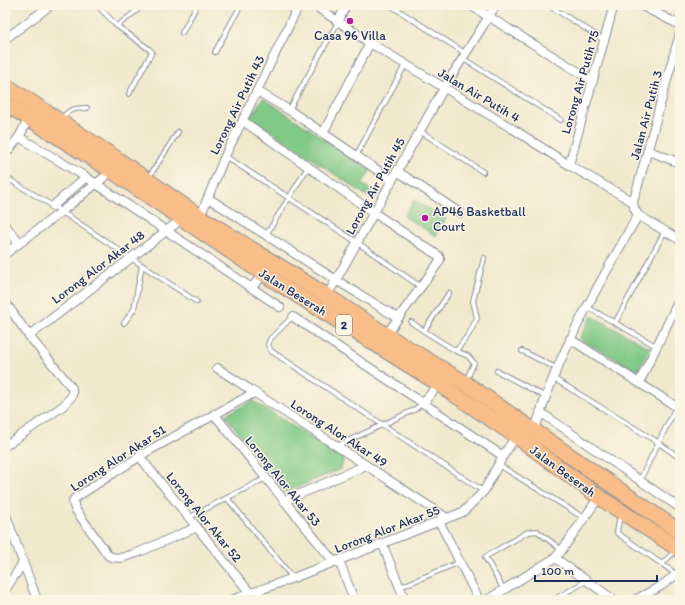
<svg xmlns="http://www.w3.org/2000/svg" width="685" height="605" font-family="Itim,sans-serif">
<rect width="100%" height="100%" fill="#fcf5e5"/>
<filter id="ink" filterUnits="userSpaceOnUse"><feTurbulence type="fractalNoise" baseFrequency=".025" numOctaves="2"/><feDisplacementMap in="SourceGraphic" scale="8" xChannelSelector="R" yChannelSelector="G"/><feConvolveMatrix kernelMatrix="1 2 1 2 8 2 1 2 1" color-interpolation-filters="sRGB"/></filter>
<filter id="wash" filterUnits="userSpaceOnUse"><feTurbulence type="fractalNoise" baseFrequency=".012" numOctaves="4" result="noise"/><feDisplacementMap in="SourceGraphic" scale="16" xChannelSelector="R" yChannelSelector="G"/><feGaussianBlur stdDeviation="0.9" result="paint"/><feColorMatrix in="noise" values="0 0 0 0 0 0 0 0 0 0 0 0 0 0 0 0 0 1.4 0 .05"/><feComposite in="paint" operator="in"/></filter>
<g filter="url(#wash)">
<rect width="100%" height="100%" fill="#f1e9cd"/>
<g fill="#81c986" stroke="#4e7c72">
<polygon points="263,98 371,170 362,184 377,194 373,200 250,117"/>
<polygon points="414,200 446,219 436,236 404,216"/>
<polygon points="592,316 650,348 638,371 579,339"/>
<polygon points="253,401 344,458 341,469 285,492 225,415"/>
</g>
</g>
<g filter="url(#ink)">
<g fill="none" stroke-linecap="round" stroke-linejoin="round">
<g stroke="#868c96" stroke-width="6">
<g id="lane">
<polyline points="97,5 117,26 149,49 152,52 129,94"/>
<polyline points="390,5 465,53"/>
<polyline points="548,5 604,40"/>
<polyline points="117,26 144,5"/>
<polyline points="182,33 197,5"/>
<polyline points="215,52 241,5"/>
<polyline points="462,58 561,120"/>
<polyline points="289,110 338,22"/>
<path d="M 62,119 C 69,108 74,109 87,108"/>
<polyline points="420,131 483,172"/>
<polyline points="225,156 358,243 421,287"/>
<polyline points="356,156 405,65"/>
<polyline points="5,177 53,206 197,302"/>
<polyline points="149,177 178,132"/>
<polyline points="266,235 308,167"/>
<polyline points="449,293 424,331 456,351"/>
<polyline points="587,307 656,346"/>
<polyline points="292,317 270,339 268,345 271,351 483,491"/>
<polyline points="411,322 424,331"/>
<polyline points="124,323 134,309 142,265"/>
<polyline points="615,323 665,231"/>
<polyline points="522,351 556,368"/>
<polyline points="497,371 546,397"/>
<polyline points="553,378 659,443 680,458"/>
<polyline points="466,381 474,363 468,356 456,351 469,334 477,318 473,301 484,258"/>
<polyline points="337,446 414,410 423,403"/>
<polyline points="499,465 584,518"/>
<polyline points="640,480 676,407"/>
<polyline points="227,498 293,578"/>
<polyline points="620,514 617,533 662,564 675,551"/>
<polyline points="190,517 266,478"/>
<polyline points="662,564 677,575"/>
<polyline points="400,587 460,562"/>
<polyline points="504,590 485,557 528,532 537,531 562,550"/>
<polyline points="553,600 586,581"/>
</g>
</g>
<g stroke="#868c96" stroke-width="10">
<g id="street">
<polyline points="314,5 370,43 513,129 569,165 633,202"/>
<polyline points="470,5 593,81"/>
<polyline points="640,5 680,25"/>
<polyline points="338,22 346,5"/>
<path d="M 680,34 C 663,90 650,146 633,202 L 634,208 L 638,215 L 680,240"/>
<polyline points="5,39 51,5"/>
<polyline points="257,91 289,110 392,180"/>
<polyline points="243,121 374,213 439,256 440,259 439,262 386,335"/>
<polyline points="323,133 370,43"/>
<polyline points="19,137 86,177 280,307"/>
<polyline points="649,151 680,163"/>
<polyline points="5,155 19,137 29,118"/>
<polyline points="569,165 614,5"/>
<polyline points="397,171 460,213"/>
<polyline points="208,198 336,280 398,318"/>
<polyline points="53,206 86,177"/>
<polyline points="200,217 225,156 299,5"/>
<polyline points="5,225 19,243"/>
<polyline points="5,254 61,212 112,171"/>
<polyline points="251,288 264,274"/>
<polyline points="327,296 444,88 496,5"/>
<polyline points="5,302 29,336 72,388 72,396 63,406 5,446"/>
<polyline points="293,317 503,456"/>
<polyline points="29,336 182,219"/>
<polyline points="570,339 680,409"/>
<polyline points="217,368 447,518"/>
<polyline points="639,383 680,298"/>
<polyline points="423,403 439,384"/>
<polyline points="540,412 680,508"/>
<polyline points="214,414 334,562"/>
<path d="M 535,430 C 557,353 599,285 638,215"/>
<polyline points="139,456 251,594"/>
<polyline points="284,501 366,465"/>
<polyline points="5,513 37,600"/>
<polyline points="439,521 479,600"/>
<polyline points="197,527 137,553 121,558 111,557 108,555 75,509 73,501 75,498 148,451 254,393"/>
<polyline points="382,543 405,600"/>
<polyline points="555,558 614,600"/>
<polyline points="339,560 354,600"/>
<polyline points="5,590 23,563"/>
<polyline points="232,600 293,578 463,512 484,491 503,456 516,436"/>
<polyline points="487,600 555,558 562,550 599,497"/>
<polyline points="635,600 661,586 680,572"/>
</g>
</g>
<g stroke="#868c96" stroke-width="17">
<g id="highway">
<polyline points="5,85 108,153 200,217 327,296 386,335 465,383 680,532"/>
<polyline points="5,103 112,171 264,274 439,384 516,436 599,497 680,550"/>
</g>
</g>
<use href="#lane" stroke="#fff" stroke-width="4"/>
<use href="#street" stroke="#fff" stroke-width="8"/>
<use href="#highway" stroke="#f8bd88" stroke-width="15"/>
</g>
</g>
<g fill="#b5179e" stroke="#fcf5e5" stroke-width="1.5">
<circle cx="350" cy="21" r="4"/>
<circle cx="425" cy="218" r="4"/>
</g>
<g text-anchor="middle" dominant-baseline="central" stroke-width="3" stroke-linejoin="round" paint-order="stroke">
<rect fill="#fcf5e5" stroke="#5e6a86" stroke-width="1" x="336" y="315" width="16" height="20" rx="3"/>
<g font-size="12" font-weight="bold" fill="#1b2f5e">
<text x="344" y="325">2</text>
</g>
<g font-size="13" fill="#1b2f5e" stroke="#fcf5e5">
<text x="350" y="35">Casa 96 Villa</text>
<text x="433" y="211" text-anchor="start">AP46 Basketball<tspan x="433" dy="15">Court</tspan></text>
</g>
<g font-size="13" fill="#1b2f5e" stroke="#fcf5e5">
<text transform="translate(580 82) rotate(-74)">Lorong Air Putih 75</text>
<text transform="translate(479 95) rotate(31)">Jalan Air Putih 4</text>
<text transform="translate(237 105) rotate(-64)">Lorong Air Putih 43</text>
<text transform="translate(646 115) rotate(-75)">Jalan Air Putih 3</text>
<text transform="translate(375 186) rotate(-61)">Lorong Air Putih 45</text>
<text transform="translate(98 267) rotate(-37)">Lorong Alor Akar 48</text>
<text transform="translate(293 292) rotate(32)">Jalan Beserah</text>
<text transform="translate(339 433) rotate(33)">Lorong Alor Akar 49</text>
<text transform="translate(118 458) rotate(-33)">Lorong Alor Akar 51</text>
<text transform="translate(563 471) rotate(36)">Jalan Beserah</text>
<text transform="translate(283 481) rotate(51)">Lorong Alor Akar 53</text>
<text transform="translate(204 517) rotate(51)">Lorong Alor Akar 52</text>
<text transform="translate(387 529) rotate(-21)">Lorong Alor Akar 55</text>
</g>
</g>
<rect width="685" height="605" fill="none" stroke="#fcf5e5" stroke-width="20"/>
<path d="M535 575v6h122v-6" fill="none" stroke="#1b2f5e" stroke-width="2"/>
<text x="541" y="575" font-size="12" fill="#1b2f5e" stroke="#fcf5e5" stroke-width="3" paint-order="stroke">100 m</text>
</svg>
